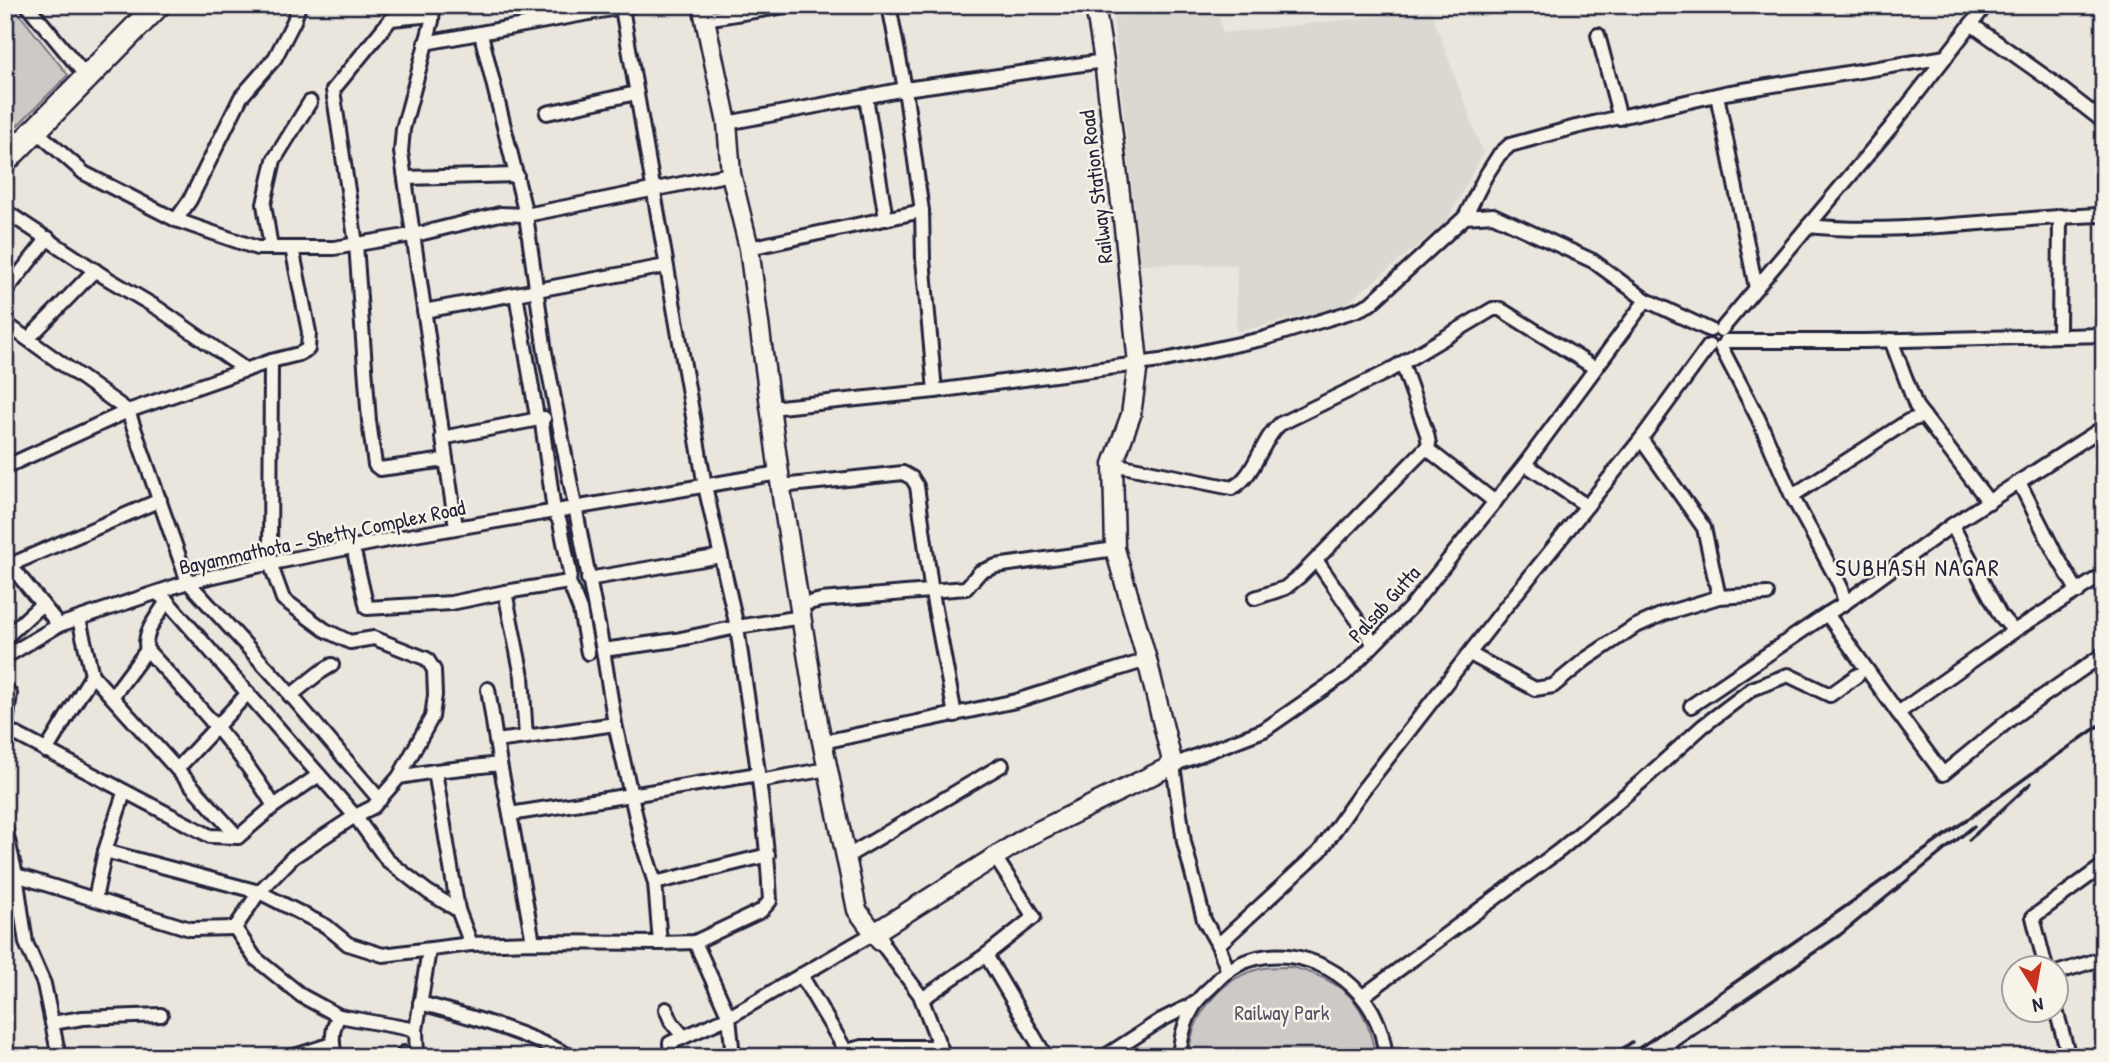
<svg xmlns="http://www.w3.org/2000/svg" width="2109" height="1062" font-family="'Patrick Hand',sans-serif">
<rect width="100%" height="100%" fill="#eae6de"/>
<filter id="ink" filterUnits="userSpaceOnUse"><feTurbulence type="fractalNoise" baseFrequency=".0143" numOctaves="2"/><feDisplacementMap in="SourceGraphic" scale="14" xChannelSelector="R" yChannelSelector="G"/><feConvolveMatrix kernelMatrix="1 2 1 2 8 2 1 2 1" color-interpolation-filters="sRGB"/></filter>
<g filter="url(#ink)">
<polygon fill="#dbd8d2" points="1218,9 1222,33 1431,11 1483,153 1447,222 1342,307 1236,332 1237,265 1140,264 1113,17"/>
<g fill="#cdc9c6" stroke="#787680" stroke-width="2">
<polygon points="5,5 12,5 68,75 5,138"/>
<path d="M 1291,967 C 1343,980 1368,1002 1375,1057 L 1189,1057 C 1190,1015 1222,976 1264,968 C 1273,967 1282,967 1291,967 Z"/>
</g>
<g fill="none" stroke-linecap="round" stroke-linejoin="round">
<g stroke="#22223b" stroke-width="18">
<g id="street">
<polyline points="27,5 81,70"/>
<polyline points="133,5 137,11"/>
<polyline points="433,5 432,21 403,129 401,152 456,527"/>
<polyline points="889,5 905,89 1104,61"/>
<polyline points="622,8 705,486 737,627 802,617"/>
<polyline points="432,15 391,19 333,90 356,244 369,421 375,465 380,469 446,460"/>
<polyline points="705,19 791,5"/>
<polyline points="1971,24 2050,80 2104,122"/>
<path d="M 481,34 L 526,215 L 545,352 L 603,650 L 676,640 L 737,627 C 750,718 766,809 770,901 L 761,911 L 695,942 L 660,943 L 655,883 L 768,855"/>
<polyline points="1598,35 1620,118"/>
<polyline points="425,43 633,5"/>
<polyline points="1717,95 1756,288"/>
<polyline points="866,97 886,219"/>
<polyline points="547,113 636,93"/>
<polyline points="727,123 905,89 922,211 923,259 935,391 770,408"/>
<polyline points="35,130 84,173 176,220 257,248 334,248 423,233 500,214 526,215 731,174"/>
<polyline points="405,178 517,175"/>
<polyline points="5,211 105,277 159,309 246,370"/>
<polyline points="1465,217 1485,177 1499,155 1510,145 1576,127 1725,93 1946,57"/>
<polyline points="176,220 190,200 241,97 275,58 294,21 299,5"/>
<path d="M 1808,226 C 1903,236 2007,217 2104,215"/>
<polyline points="271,248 264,204 274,160 310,102"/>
<polyline points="292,248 309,332 308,349 299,354 271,361 128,411 188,582 277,679 380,800"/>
<polyline points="749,248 922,211"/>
<polyline points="5,292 48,238"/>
<polyline points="516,294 537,417 542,423 554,511 560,522 570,573 569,582 580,610 588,653"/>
<polyline points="424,311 666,266"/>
<polyline points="5,323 128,411 5,467"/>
<polyline points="1721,330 1891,127 1986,5"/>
<polyline points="2059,336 2060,216"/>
<polyline points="28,339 95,270"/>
<polyline points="1891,340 1916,406 1989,502"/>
<polyline points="1726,341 1865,341 2104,335"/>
<polyline points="1721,347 1758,418 1792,496 1840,585 1845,603 1952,525 2104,427"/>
<polyline points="271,361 270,563 283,599 325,630 350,642 374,638 427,659 434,670 435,695 432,717 399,777"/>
<polyline points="935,391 1160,361 1262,339 1357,310 1370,304 1465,217 1493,215 1593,261 1646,300 1710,330"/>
<polyline points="442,438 544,418"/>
<polyline points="1641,439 1704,528 1719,597 1767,594"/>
<polyline points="1426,448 1495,502"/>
<path d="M 1113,464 L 1232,488 C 1256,476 1260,441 1280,424 L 1387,372 L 1493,309 L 1500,309 L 1595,368"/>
<polyline points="1525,464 1646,300"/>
<polyline points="2019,482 2055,553 2078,592"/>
<polyline points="781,486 903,473 912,478 917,486 932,593 955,715"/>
<polyline points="1792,496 1908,421 1924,416"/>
<polyline points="1952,525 2000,615 2014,631"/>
<polyline points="355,556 367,608 451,603 505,592 522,676 526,737 615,724 603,650"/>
<polyline points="6,560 59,625"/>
<polyline points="1316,560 1374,644"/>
<polyline points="10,565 160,500"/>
<polyline points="2104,574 2014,631 1898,713 1943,774 2013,717 2104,654"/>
<polyline points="588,579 721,556"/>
<polyline points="505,592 569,582"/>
<polyline points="1255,598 1285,588 1300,576 1426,448 1429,444 1427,434 1402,363"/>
<polyline points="167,601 355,816 373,807 399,777 435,771 458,910"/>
<polyline points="1845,603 1827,614 1898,713"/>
<polyline points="800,605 821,600 966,588 980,572 996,566 1115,549"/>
<path d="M 79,619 L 92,675 L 238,837 L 274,806 C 239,748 193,700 147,650 C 142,633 158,616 167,601 L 157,593"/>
<polyline points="5,638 42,604"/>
<polyline points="1470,654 1535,689 1553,686 1586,659 1634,627 1663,614 1719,597"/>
<polyline points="5,657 59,625 188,582 257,566 403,537 779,473"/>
<polyline points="5,689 10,694 5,732"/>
<polyline points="488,689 496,741 526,737"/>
<polyline points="290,696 319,673 332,665"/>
<polyline points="112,697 147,650"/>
<polyline points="1691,706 1827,614"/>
<polyline points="6,729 210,836 238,837"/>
<polyline points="823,742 1016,701 1147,660"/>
<polyline points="46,751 92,675"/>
<polyline points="500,764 510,814"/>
<polyline points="177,769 248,693"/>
<polyline points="435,771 500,764 496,741"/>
<polyline points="759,781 828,769"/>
<polyline points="274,806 319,775"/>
<polyline points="5,827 16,875 26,943 44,984 59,1057"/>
<path d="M 105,851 L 259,892 L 235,928 L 255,958 L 302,996 L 339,1016 C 331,1029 332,1042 335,1057"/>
<polyline points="846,857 1002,765"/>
<polyline points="16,875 190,929 235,928"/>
<polyline points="655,883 641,839 631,795 758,774"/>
<polyline points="95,899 105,851 124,793"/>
<polyline points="880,941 920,995 940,1047 946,1057"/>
<polyline points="533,942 510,814 631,795 615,724"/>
<polyline points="695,942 729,1017 874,933"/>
<polyline points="471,944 383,955 348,944 326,926 259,892 293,857 355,816 387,860 428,892 458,910 471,944 533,942 660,943"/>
<polyline points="1218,945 1320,851 1362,791 1503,610 1641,439 1709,346"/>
<polyline points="986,955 1034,917 995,857"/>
<polyline points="2046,968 2033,917 2104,865"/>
<polyline points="1228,971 1218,945 1204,920 1184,842 1173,765 1264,730 1345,674 1410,608 1525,464 1587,506"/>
<polyline points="2056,973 2104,958"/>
<polyline points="801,975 846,1051"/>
<polyline points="1363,996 1560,850 1641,782 1703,726 1752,689 1788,675 1830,695 1858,675"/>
<polyline points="922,999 986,955 1046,1057"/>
<path d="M 420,1003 C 473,1017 524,1032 572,1057"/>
<polyline points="666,1009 672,1023 684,1037"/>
<polyline points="2056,1010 2069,1057"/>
<polyline points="339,1016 416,1030 429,950"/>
<polyline points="52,1023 83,1018 161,1015"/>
<polyline points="416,1030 417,1057"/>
<polyline points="291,1057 332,1044"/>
<polyline points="403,1057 404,1053"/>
<polyline points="671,1057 670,1043 729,1017 733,1057"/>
<polyline points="851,1057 846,1051 862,1047 940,1047"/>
<polyline points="1104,1057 1161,1020 1195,1003"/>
<path d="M 1179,1057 C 1181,1038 1184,1022 1194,1006 C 1198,998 1206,992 1212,986 C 1217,981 1222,975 1228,971 C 1276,937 1345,963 1372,1011 C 1379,1024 1385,1041 1385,1057"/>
</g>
</g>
<g stroke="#22223b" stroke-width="23">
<g id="secondary">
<polyline points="702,5 727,123 731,174 749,248 782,496 818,722 857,910 880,941"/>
<polyline points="874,933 1028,836 1173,765 1147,660 1115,549 1113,464 1131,415 1138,364 1125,236 1104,61 1095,5"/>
</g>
</g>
<g stroke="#22223b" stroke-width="28">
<polyline id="highway" points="5,161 158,5"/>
</g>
<use href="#street" stroke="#f7f3e8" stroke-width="12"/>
<use href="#secondary" stroke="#f7f3e8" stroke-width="18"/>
<use href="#highway" stroke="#f7f3e8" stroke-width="23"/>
<g stroke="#22223b" stroke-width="3.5">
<polyline points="1969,840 2031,783"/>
<polyline points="1611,1057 1632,1042"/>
<polyline points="1626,1057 1839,911 2104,722"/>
<polyline points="1662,1057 1840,935 1974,826"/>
</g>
</g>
</g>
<g text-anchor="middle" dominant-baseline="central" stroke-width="5" stroke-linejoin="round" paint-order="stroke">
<g font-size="21" fill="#22223b" stroke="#f7f3e8">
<text transform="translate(1096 187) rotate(-97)">Railway Station Road</text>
<text transform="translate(322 537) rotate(-12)">Bayammathota - Shetty Complex Road</text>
<text transform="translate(1384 604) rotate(-48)">Palsab Gutta</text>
</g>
<g font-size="21" fill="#555465" stroke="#f7f3e8">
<text x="1282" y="1012">Railway Park</text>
</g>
<g font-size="23" letter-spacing="2" fill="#22223b" stroke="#f7f3e8">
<text x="1918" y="567">SUBHASH NAGAR</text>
</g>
</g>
<rect width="2109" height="1062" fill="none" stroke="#f7f3e8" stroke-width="28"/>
<rect x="14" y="14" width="2081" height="1034" fill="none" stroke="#22223b" stroke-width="2.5" filter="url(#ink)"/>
<g transform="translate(2035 989) rotate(169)"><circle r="33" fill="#f7f3e8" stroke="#a29fa3" stroke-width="2"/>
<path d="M0-5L12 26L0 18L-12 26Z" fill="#c8321e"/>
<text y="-10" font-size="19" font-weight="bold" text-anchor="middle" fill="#22223b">N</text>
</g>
</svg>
